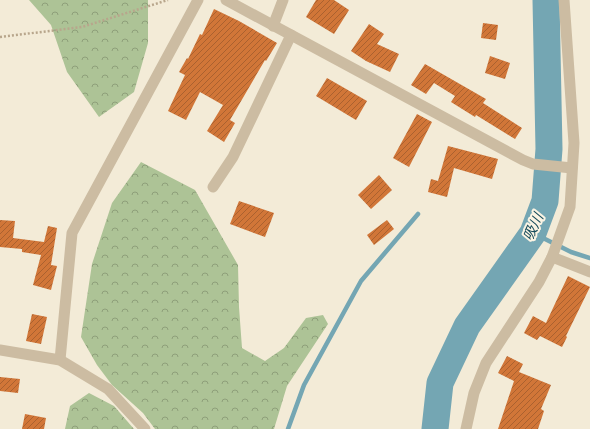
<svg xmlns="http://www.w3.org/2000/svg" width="590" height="429" font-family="'Asap Condensed','Noto Sans JP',sans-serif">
<defs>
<pattern id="forest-crowns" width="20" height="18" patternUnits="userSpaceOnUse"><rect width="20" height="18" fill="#adc396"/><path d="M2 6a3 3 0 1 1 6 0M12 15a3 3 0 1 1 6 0" fill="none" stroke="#8e9f7a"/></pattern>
<pattern id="building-hatch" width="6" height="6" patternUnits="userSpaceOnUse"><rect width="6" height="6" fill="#d17638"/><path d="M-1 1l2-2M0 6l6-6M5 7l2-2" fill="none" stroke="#aa612f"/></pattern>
</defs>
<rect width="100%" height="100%" fill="#f3ebd7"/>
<g fill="url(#forest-crowns)">
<polygon points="29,0 148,0 148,43 134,92 99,117 67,72 51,25"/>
<polygon points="141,162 195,190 238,265 239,307 242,348 265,361 284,348 306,318 323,315 328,324 287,386 274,429 155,429 143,413 112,385 97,365 81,337 92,264 112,203"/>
<polygon points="89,393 114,406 134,429 65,429 70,406"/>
</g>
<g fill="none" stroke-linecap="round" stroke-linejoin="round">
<g stroke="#74a6b3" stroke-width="4.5">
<polyline points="533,233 571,252 590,258"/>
<polyline points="288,429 304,385 361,281 418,214"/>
</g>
<polyline stroke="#74a6b3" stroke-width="27" points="435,429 440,383 467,326 533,233 545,201 549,149 546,0"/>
</g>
<g fill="url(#building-hatch)">
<polygon points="316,0 334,0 349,10 334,34 306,17"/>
<polygon points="214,9 239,21 277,43 266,61 265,60 230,120 235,123 224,142 207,131 223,105 200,92 186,120 168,111 185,75 179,72 187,58 188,59 200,34 202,35"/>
<polygon points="483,23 498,25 496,40 481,38"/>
<polygon points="369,24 384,34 377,44 399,54 390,72 366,61 351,51"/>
<polygon points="490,56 510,63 505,79 485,73"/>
<polygon points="425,64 486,99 483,103 522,128 515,139 476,115 475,117 451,102 455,96 434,83 426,94 411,85"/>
<polygon points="327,78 367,101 356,120 316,96"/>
<polygon points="417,114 432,122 409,167 393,158"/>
<polygon points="448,146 498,159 492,179 454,168 447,197 428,192 431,179 438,181"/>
<polygon points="379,175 392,190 371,209 358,195"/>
<polygon points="239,201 274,213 265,237 230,224"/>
<polygon points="0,220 15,221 13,238 44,242 48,226 57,228 51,265 57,266 51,290 33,285 41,255 22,252 22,249 0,247"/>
<polygon points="387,220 394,229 374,245 367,235"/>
<polygon points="568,276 590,287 566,336 567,337 562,347 540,336 537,340 524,333 533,316 546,323"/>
<polygon points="32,314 47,317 41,344 26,341"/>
<polygon points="507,356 523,364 519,372 551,385 541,409 544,411 538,429 498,429 514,381 498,373"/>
<polygon points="0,377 20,379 18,393 0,391"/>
<polygon points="25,414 46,418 44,429 22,429"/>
</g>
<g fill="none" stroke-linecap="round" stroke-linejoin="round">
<polyline stroke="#b8a68c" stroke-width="2.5" stroke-dasharray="2 2" stroke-linecap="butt" points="0,37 82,27 168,0"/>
<g stroke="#ccbca2" stroke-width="11">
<polyline points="226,0 523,160 533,164 572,168"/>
<polyline points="273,26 283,0"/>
<polyline points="213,187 233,157 291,35"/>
<polyline points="552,257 590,272"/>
<polyline points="0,350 60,360 108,389 145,429"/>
<polyline points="60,360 72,233 198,0"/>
<polyline points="466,429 474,393 486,363 539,282 552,257 570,207 574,143 564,0"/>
</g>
</g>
<g text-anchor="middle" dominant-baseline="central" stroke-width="4" stroke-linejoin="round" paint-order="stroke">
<g font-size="14" font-style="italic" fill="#174c5b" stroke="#fbf4e4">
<text transform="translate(533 227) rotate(-65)">吸川</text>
</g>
</g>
</svg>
